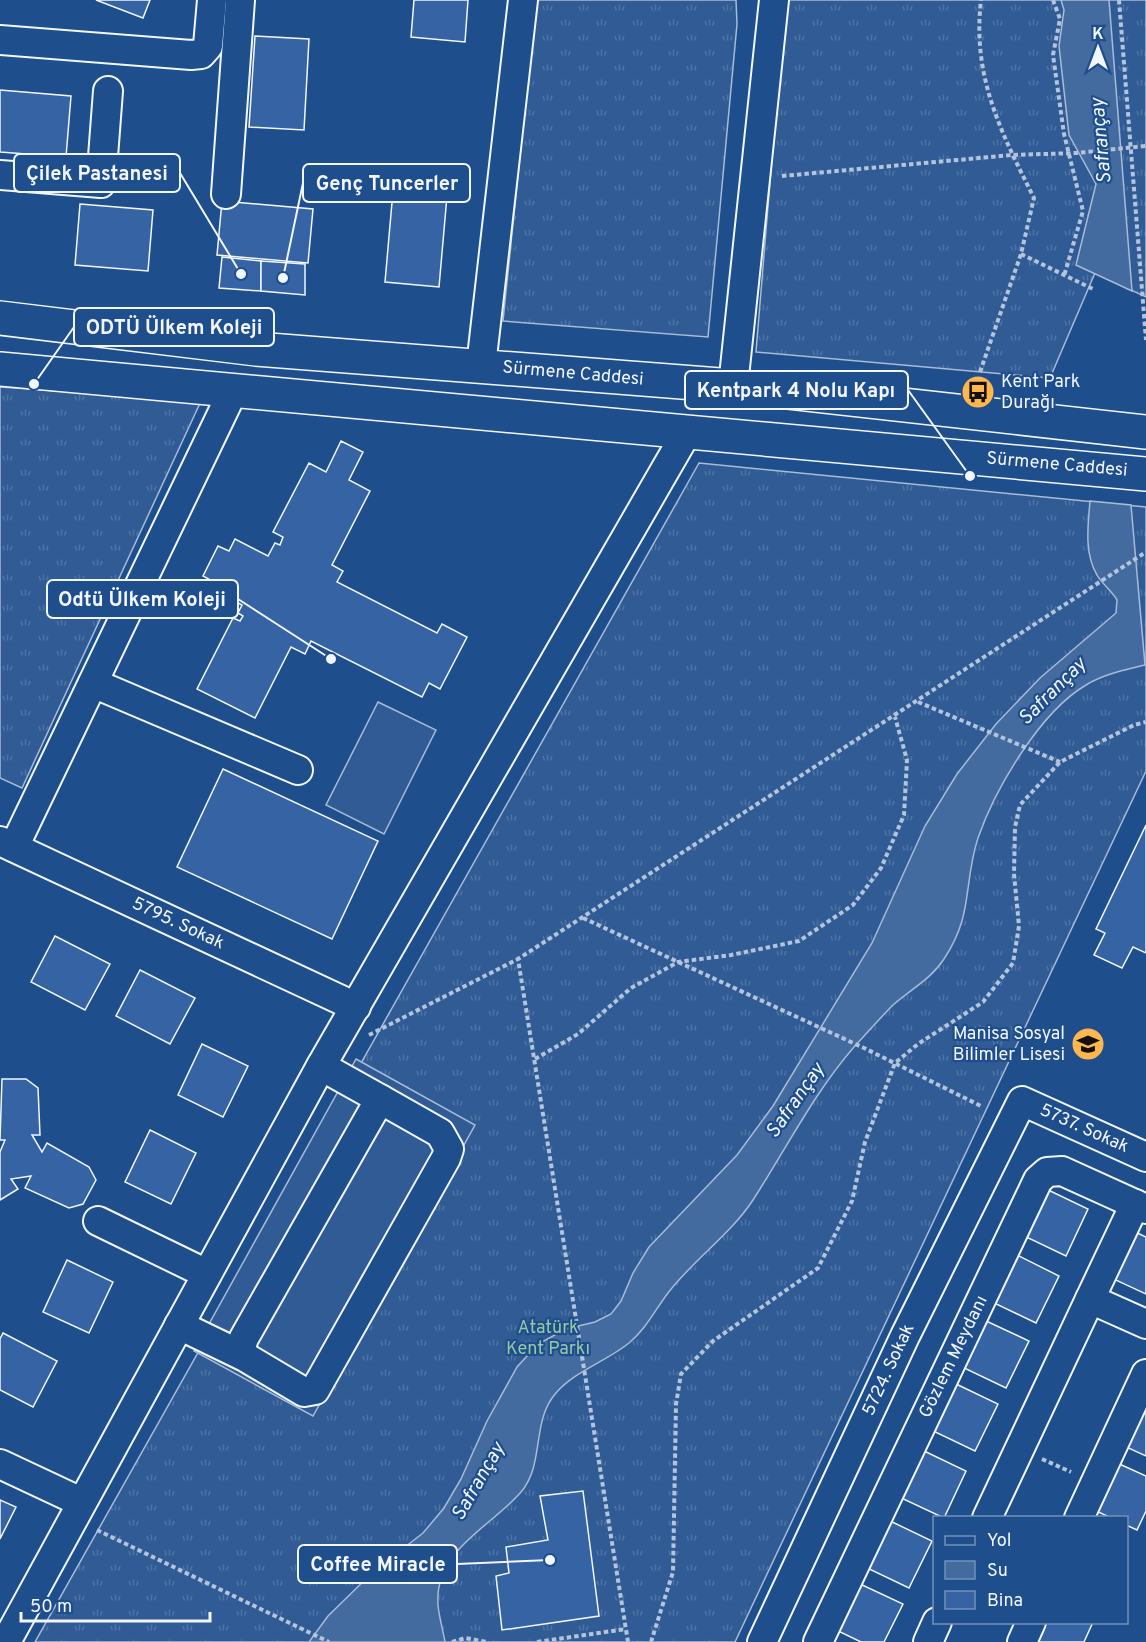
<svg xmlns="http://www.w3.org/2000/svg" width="1146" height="1642" font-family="Overpass,sans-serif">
<defs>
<pattern id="grass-tufts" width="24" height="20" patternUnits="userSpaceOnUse" patternTransform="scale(1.5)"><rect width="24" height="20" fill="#305b95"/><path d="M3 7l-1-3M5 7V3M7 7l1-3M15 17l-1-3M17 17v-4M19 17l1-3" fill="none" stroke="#4e73a5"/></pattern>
</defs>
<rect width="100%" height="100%" fill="#1f4e8c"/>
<g fill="url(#grass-tufts)" stroke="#a8bbd7" stroke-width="1.5">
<polygon points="536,0 736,0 737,24 708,337 503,321"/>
<polygon points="785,0 1146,0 1146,297 1095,273 1050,378 756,352"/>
<polygon points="0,387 201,401 22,788 0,778"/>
<polygon points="699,463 1146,507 1146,771 735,1642 35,1642"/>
</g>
<g fill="#305b95" stroke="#a8bbd7" stroke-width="1.5">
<polygon points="378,702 436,730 384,834 326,805"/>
<polygon points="356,1059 475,1125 313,1416 194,1351"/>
</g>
<g fill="#446ba0" stroke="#a8bbd7" stroke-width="1.5">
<polygon points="1061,0 1109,0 1132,291 1076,265 1096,184 1069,135 1059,46 1064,10"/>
<path d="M 1090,501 L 1131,505 L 1145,665 C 1125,670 1104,674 1086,685 C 1040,712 995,789 978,838 C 963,884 974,914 944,959 C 931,979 911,989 893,1005 C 880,1018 867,1033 854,1047 C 814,1093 786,1149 753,1200 C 730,1235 693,1260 668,1293 C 655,1310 646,1329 629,1343 C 607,1361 575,1371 556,1393 C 531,1421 545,1464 521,1492 C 490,1528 434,1550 438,1605 C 439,1617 443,1630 445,1642 L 309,1642 L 328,1616 L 373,1572 L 423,1533 L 444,1508 L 461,1479 L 487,1421 L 517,1367 L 538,1344 L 566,1329 L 595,1322 L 611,1314 L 621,1301 L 633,1273 L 649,1247 L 737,1155 L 773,1106 L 872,943 L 925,826 L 957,774 L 996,724 L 1040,678 L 1116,613 L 1117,600 C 1112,591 1102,584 1097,575 C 1084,553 1088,525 1090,501 Z"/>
</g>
<g fill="#3563a3" stroke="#f2f6ff" stroke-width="1.5">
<polygon points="96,0 150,0 143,18"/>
<polygon points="414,0 468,0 465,42 411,37"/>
<polygon points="255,36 309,39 304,130 249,127"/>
<polygon points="0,90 71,96 66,157 0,152"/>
<polygon points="393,191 447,196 439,287 385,282"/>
<polygon points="222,201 313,209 308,263 217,255"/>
<polygon points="80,204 153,210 148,271 75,265"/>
<polygon points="222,257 261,261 261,291 219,288"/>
<polygon points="261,261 305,264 305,295 261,291"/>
<polygon points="341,441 363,452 349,480 370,491 332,565 343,571 337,582 437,633 442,624 467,637 440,689 429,683 422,697 311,641 305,654 291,647 255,718 197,689 233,618 240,621 243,616 238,613 242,605 210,588 214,582 203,576 218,546 229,551 235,539 268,556 275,543 280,545 283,537 273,532 309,463 326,472"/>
<polygon points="223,769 378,841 332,939 177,867"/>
<polygon points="1146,825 1146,953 1133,947 1122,968 1094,955 1105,933 1096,929"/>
<polygon points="55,936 110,964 85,1010 31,982"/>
<polygon points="140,970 195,998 170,1044 116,1016"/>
<polygon points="202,1044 248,1066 223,1117 178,1095"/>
<polygon points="2,1079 26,1079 38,1088 40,1135 32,1135 42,1152 47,1143 89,1167 96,1180 83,1204 69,1208 25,1188 31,1176 11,1179 18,1189 0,1200 0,1152 5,1140 0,1140"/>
<polygon points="150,1130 196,1153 171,1204 125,1182"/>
<polygon points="1044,1188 1088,1209 1066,1256 1022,1235"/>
<polygon points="1129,1229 1146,1237 1146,1294 1107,1276"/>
<polygon points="1015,1254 1059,1276 1036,1323 992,1302"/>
<polygon points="67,1260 113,1282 89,1333 43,1312"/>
<polygon points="984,1320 1029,1341 1006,1388 962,1367"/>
<polygon points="3,1333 57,1361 33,1407 0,1390 0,1339"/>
<polygon points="954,1383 998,1404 975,1451 931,1430"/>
<polygon points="1146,1400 1146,1456 1124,1446"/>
<polygon points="922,1450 966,1471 944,1518 899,1497"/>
<polygon points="1115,1462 1146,1476 1146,1511 1137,1530 1126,1525 1126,1518 1111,1518 1092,1509"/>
<polygon points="583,1491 599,1616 502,1630 496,1576 509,1573 506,1547 548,1540 540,1496"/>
<polygon points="0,1500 16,1507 0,1539"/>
<polygon points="888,1520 932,1541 909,1588 865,1567"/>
<polygon points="858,1583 903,1604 884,1642 861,1642 836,1630"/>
<polygon points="1039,1622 1093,1622 1084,1642 1030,1642"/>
</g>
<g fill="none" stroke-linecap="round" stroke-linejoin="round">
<g stroke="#f2f6ff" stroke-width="32">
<g id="minor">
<polyline points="0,40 191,55 201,54 208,46 212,0"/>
<polyline points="0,175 101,183 108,91"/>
<polyline points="226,194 240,0"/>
<polyline points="481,366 523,0"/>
<polyline points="733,386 774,0"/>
<polyline points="93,683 298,770"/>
<polyline points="0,841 356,1007"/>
<polyline points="14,847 233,391"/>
<polyline points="321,1066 380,1099"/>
<polyline points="98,1221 207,1274"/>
<polyline points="1090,1299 1135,1204"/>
<polyline points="179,1325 245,1357 304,1392 315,1390 446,1158 449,1149 440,1133 380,1099 244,1338 241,1347 245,1357"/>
<polyline points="0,1464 81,1502"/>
<polyline points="987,1518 1090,1299 1146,1324"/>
<polyline points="1079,1518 1146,1374"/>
<polyline points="6,1642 321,1066 687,432"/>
<polyline points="762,1642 905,1336 1022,1101 1146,1157"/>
<polyline points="818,1642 1038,1180 1047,1172 1062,1171 1146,1209"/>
<polyline points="928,1642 937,1622"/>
<polyline points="1022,1642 1031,1622"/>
</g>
</g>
<g stroke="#f2f6ff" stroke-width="36">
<g id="major">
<polyline points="0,318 256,349 733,386 1146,432"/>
<polyline points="0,369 1146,474"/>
</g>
</g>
<g stroke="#b3c4dc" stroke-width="4" stroke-dasharray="4.5 3" stroke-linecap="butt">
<polyline points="1053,0 1060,19 1053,55 1064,134 1083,211 1064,276"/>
<polyline points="1119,0 1146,340"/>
<polyline points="782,176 1012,155 1077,153 1146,146"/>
<polyline points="1021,254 1095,290"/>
<path d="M 980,372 L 1021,254 L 1034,198 C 1001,132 972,77 981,0"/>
<polyline points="918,702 1060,762"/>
<polyline points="583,918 864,1048 981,1106"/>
<polyline points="369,1035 518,959"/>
<polyline points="535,1059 578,1034 631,988 678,962 731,955 799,941 853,905 881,868 904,815 907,760 895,717"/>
<polyline points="1042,1459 1071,1472"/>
<polyline points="97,1530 329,1642"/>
<polyline points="452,1642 465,1638 487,1642"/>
<polyline points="537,1642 626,1629"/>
<polyline points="628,1642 518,959 1146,552"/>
<polyline points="651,1642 673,1572 676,1404 681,1374 713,1341 818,1268 852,1201 865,1142 895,1063 918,1044 983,1002 1013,963 1019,926 1014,874 1015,827 1020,805 1060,762 1134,725 1146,722"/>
</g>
<use href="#minor" stroke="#1f4e8c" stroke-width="28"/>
<use href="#major" stroke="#1f4e8c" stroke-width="33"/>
</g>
<defs>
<g id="bus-disc" transform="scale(1.725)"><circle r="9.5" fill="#ffb74d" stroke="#1f4e8c"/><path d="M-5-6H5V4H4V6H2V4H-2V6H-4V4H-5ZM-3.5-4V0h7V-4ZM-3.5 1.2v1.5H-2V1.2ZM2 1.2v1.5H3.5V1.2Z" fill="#111"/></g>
<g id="school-disc" transform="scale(1.725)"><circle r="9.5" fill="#ffb74d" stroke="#1f4e8c"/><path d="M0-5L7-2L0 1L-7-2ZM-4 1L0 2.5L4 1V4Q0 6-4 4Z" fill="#111"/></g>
</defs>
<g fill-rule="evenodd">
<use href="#bus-disc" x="978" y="392"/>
<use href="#school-disc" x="1088" y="1044"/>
</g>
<g text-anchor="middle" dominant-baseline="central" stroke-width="4.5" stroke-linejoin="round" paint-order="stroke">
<g font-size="18" fill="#f2f6ff" stroke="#1f4e8c">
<text transform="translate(573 374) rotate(5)">Sürmene Caddesi</text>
<text transform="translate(1057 465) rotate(5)">Sürmene Caddesi</text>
<text transform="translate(178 924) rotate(25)">5795. Sokak</text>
<text transform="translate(1084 1129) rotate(24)">5737. Sokak</text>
<text transform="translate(954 1357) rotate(-64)">Gözlem Meydanı</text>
<text transform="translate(889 1370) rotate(-65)">5724. Sokak</text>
</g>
<g font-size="18" fill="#f2f6ff" stroke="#1f4e8c" text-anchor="start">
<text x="1001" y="382">Kent Park<tspan x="1001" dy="21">Durağı</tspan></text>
<text x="1065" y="1034" text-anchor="end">Manisa Sosyal<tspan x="1065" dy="21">Bilimler Lisesi</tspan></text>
</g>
<g font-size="18" fill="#97c8a6" stroke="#1f4e8c">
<text x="548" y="1328">Atatürk<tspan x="548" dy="21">Kent Parkı</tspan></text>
</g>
<g font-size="20" font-style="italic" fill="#f2f6ff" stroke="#1f4e8c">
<text transform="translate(1102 141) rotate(-95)">Safrançay</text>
<text transform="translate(1053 692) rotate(-45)">Safrançay</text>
<text transform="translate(796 1101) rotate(-55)">Safrançay</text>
<text transform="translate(479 1482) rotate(-60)">Safrançay</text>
</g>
</g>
<path fill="none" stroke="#f2f6ff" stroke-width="2" d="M241 274L180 173M283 278L303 183M34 384L74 327M970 476L908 390M331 659L238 599M550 1560L457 1564"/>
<g fill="#f2f6ff" stroke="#1f4e8c" stroke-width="2">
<circle cx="241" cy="274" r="6"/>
<circle cx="283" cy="278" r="6"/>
<circle cx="34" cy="384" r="6"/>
<circle cx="970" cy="476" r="6"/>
<circle cx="331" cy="659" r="6"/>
<circle cx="550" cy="1560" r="6"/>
</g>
<g fill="#1f4e8c" stroke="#f2f6ff" stroke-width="2">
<rect x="14" y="154" width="166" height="38" rx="6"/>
<rect x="303" y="164" width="167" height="38" rx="6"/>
<rect x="74" y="308" width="200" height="38" rx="6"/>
<rect x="685" y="371" width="223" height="38" rx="6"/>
<rect x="47" y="580" width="191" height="38" rx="6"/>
<rect x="298" y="1545" width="159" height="38" rx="6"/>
</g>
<g font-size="20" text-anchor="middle" font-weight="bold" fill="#f2f6ff">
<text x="97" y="180">Çilek Pastanesi</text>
<text x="387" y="190">Genç Tuncerler</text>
<text x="174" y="334">ODTÜ Ülkem Koleji</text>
<text x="796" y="397">Kentpark 4 Nolu Kapı</text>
<text x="142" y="606">Odtü Ülkem Koleji</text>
<text x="378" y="1571">Coffee Miracle</text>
</g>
<rect x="933" y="1516" width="195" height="108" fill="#1f4e8c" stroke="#7391ba" stroke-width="1.5"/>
<rect x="945" y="1536" width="30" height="9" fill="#1f4e8c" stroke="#7391ba" stroke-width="1.5"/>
<text x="987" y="1546" font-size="18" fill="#f2f6ff">Yol</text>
<rect x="945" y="1561" width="30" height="18" fill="#446ba0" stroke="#7391ba" stroke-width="1.5"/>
<text x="987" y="1576" font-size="18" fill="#f2f6ff">Su</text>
<rect x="945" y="1591" width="30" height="18" fill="#3563a3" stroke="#7391ba" stroke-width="1.5"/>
<text x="987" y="1606" font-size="18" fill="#f2f6ff">Bina</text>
<g transform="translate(1098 48)" stroke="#1f4e8c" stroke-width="4.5" paint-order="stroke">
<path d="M0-4.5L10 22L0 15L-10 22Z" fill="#f2f6ff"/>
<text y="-9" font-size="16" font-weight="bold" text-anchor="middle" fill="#f2f6ff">K</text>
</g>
<path d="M21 1612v9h189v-9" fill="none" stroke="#f2f6ff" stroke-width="3"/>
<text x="30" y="1612" font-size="18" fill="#f2f6ff" stroke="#1f4e8c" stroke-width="4.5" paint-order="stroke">50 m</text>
</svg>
